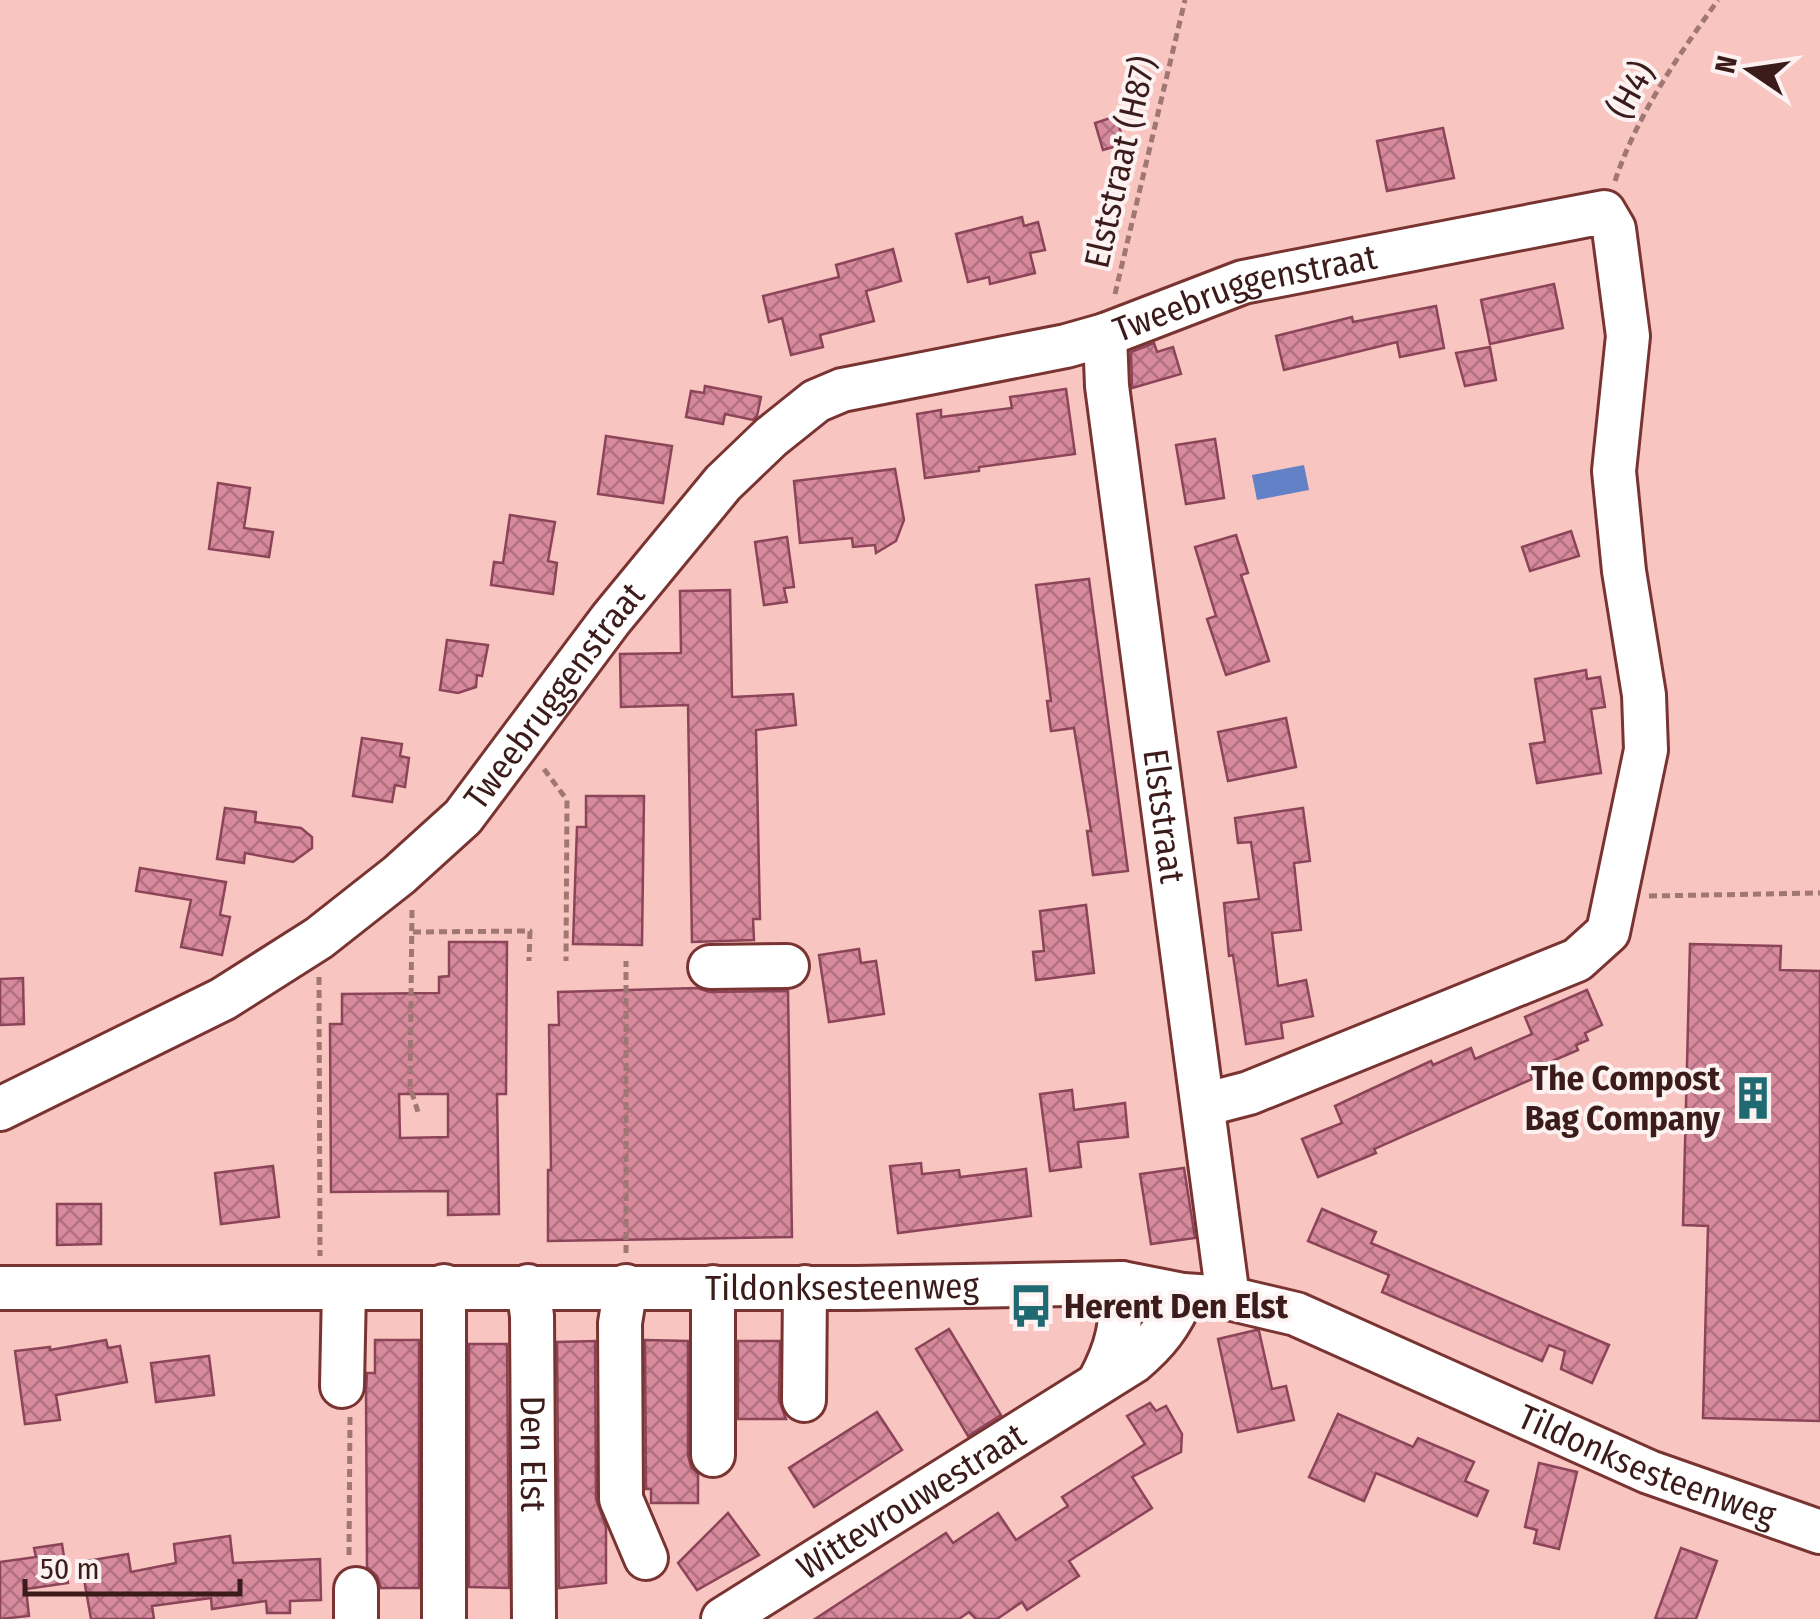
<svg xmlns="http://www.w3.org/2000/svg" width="1820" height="1619" font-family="'Fira Sans Condensed',sans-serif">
<defs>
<pattern id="building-cross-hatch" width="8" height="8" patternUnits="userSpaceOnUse" patternTransform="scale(2.5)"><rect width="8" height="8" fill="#d88a9d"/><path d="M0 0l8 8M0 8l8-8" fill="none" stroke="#b0707f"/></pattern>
</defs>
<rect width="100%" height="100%" fill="#f8c5c1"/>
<polygon fill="#6281c6" points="1304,465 1309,490 1257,500 1252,475"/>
<g fill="url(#building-cross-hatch)" stroke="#8c4558" stroke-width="2.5" fill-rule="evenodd">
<polygon points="1116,116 1124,144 1103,150 1095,123"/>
<polygon points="1443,128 1454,178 1387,191 1377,141"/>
<polygon points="1022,217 1024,226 1038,222 1045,250 1030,253 1035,273 990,284 989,277 968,282 956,234"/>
<polygon points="893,249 901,281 866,291 874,321 820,335 823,347 791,355 782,318 769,322 763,296 839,277 836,265"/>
<polygon points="1554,284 1563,328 1490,344 1481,300"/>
<polygon points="1436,306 1444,348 1400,357 1397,342 1284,370 1276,336 1352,317 1353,322"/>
<polygon points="1154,343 1157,352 1173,347 1181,374 1132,388 1131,352"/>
<polygon points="1490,347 1496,380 1465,386 1456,353"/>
<polygon points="705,386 761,397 757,416 753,420 725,414 723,424 686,417 691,391 704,393"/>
<polygon points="1066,389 1075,454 979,467 979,471 925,478 917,414 941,410 941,417 1012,408 1010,397"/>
<polygon points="606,436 672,446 663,503 598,494"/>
<polygon points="1215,439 1224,498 1186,504 1176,445"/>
<polygon points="895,469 904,520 896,541 876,553 875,545 853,547 852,538 800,543 794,481"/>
<polygon points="218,483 250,488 244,528 273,532 269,557 209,549"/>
<polygon points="510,515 555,522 548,561 557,563 553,594 491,585 494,562 503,563"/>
<polygon points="1571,531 1579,556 1530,571 1522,547"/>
<polygon points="1236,535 1248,573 1241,575 1269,661 1226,675 1207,619 1216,616 1195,547"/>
<polygon points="787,537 794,587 784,588 787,602 764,605 755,542"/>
<polygon points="1089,579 1128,871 1093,875 1087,831 1091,831 1074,728 1051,731 1047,701 1051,701 1036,585"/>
<polygon points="730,590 732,697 793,694 796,725 756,730 760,919 753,919 754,940 692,942 688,705 621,707 620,654 681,653 680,591"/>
<polygon points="447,640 488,645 482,676 477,675 476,687 458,693 440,690"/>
<polygon points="1586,670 1587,679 1600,677 1605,707 1591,709 1601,773 1537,783 1530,744 1545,742 1535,679"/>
<polygon points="1286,718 1296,767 1228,781 1218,732"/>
<polygon points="362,738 402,744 400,756 409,758 405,787 395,785 392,802 353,796"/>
<polygon points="586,796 644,796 642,945 573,944 577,827 586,827"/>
<polygon points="225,808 256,812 255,822 301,828 312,837 312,848 293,862 245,853 244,863 217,859"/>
<polygon points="1303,808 1310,861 1294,863 1301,930 1272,933 1278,986 1306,980 1313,1016 1281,1023 1283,1038 1246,1044 1233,955 1229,956 1224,903 1259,899 1251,842 1238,843 1235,818"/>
<polygon points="140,868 226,882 220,915 230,917 222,955 181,947 191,900 136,891"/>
<polygon points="1086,905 1094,973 1036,980 1033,952 1044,951 1040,911"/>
<path d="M 449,942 L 507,942 L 506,1094 L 497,1094 L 499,1214 L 448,1215 L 448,1191 L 331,1192 L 330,1024 L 342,1024 L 342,994 L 439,993 L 439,977 L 449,976 ZM 399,1094 L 448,1094 L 448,1137 L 400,1138 Z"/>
<polygon points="1690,944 1781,946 1780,970 1820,971 1820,1421 1703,1418 1708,1226 1683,1225"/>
<polygon points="859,949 861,963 876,961 884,1014 829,1022 819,955"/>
<polygon points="23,978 24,1024 0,1025 0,979"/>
<polygon points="697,988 710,992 788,991 792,1237 548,1241 548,1170 551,1170 549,1025 559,1025 558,992"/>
<polygon points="1587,990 1602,1025 1585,1033 1588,1040 1576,1045 1578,1050 1529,1071 1532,1079 1374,1149 1376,1153 1318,1177 1302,1139 1342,1123 1335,1106 1431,1061 1433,1065 1471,1048 1475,1059 1532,1034 1525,1017"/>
<polygon points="1072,1090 1074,1110 1125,1103 1128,1137 1078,1142 1081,1167 1050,1171 1040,1094"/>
<polygon points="921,1163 922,1174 959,1170 960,1177 1026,1169 1031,1216 898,1233 890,1166"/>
<polygon points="273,1166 279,1217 221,1224 215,1173"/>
<polygon points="1184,1168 1195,1238 1151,1244 1140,1174"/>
<polygon points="57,1204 101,1204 101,1244 57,1245"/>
<polygon points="1322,1209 1376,1232 1371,1243 1609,1345 1592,1383 1561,1369 1565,1351 1549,1345 1542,1361 1382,1292 1389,1275 1308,1241"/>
<polygon points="949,1329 1001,1415 968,1436 916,1349"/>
<polygon points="1256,1330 1259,1331 1272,1389 1286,1386 1294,1420 1238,1432 1218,1339"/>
<polygon points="106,1340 108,1348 120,1346 127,1382 56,1395 60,1420 25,1424 15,1351 50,1347 50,1350"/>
<polygon points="375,1340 419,1340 419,1588 381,1588 377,1576 367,1567 366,1391 367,1373 375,1373"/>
<polygon points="645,1340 688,1341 688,1455 691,1467 698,1474 698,1503 651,1503 651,1489 646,1489"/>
<polygon points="595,1341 596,1499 606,1527 606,1583 559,1588 557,1342"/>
<polygon points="738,1341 780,1341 779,1400 786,1419 738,1419"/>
<polygon points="469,1344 507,1344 509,1588 469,1587"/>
<polygon points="209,1356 214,1395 156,1402 151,1363"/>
<polygon points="1150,1403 1156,1411 1166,1406 1182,1434 1181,1452 1132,1477 1152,1508 1069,1561 1079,1576 1027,1610 1022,1602 997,1619 976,1619 969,1612 959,1619 815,1619 946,1533 953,1543 998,1513 1016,1540 1068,1506 1062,1497 1145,1444 1127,1416"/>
<polygon points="877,1412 902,1450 814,1507 789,1468"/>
<polygon points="1338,1414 1413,1447 1418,1438 1474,1462 1465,1481 1488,1491 1477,1516 1376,1473 1364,1501 1309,1477"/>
<polygon points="1539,1463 1577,1472 1559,1549 1534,1543 1537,1530 1525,1527"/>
<polygon points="728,1513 759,1555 697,1590 678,1563"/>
<polygon points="230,1536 233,1563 320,1559 321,1600 290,1601 290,1613 267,1613 266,1601 212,1609 211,1598 152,1606 154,1619 91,1619 81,1562 128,1554 131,1572 176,1563 174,1544"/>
<polygon points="62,1544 68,1583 26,1589 29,1616 0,1619 0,1562 36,1557 34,1548"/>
<polygon points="1681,1548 1717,1561 1696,1619 1655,1619"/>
</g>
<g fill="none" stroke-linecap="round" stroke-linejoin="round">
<g stroke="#793431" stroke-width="48">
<g id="minor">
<path id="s1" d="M 1105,335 L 1107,386 L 1228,1298"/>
<polyline points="710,967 787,966"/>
<path id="s2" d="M 0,1109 L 223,999 L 319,938 L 399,875 L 463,817 L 611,619 L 723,483 L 771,437 L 816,401 L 842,390 L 1066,346 L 1105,335 L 1243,282 L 1604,212 L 1614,229 L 1628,336 L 1614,471 L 1624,571 L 1644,695 L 1646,750 L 1608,932 L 1577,960 L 1249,1093 L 1203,1105"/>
<polyline points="444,1286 444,1619"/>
<path id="s3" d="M 528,1286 L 532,1316 L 534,1619"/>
<polyline points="626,1286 620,1323 621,1499 646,1558"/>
<path id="s4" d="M 0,1288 L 857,1288 L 1122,1283 L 1183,1295 L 1228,1298 L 1296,1314 L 1649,1472 L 1820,1532"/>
<path d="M 1099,1382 C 1119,1345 1121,1325 1122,1283"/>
<polyline points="342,1386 344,1289"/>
<polyline points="804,1400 805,1287"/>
<polyline points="713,1455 713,1287"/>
<polyline points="356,1619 356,1589"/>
<path id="s5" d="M 723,1619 L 1133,1362 C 1157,1342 1171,1324 1183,1295"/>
</g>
</g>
<g stroke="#a17774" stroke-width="5" stroke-dasharray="8 5" stroke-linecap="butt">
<path d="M 1615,181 C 1637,115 1678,56 1718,0"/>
<polyline points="1115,294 1185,0"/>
<polyline points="544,769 567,800 566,961"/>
<polyline points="1649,896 1820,893"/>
<polyline points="412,910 410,1087 419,1115"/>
<polyline points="413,932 530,931 529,961"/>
<polyline points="319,977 320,1256"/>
<polyline points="626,1253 626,961"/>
<polyline points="349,1555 350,1416"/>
</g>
<use href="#minor" stroke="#fff" stroke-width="42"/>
</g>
<defs>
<g id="building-bare" transform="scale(3.45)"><path d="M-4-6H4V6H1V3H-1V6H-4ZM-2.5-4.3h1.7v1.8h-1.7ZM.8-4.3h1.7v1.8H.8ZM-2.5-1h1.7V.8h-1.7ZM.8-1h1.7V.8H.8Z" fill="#1f6a72" stroke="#fbf2f1" stroke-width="2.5" paint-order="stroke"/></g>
<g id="bus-bare" transform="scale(3.45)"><path d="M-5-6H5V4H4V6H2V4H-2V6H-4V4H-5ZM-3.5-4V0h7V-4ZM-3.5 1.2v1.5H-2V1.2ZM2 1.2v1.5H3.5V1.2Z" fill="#1f6a72" stroke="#fbf2f1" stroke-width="2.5" paint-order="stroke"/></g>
</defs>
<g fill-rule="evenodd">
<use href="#building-bare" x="1753" y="1098"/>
<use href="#bus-bare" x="1031" y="1306"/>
</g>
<g text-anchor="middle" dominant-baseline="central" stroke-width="8" stroke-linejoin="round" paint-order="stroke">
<g font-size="35" fill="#3b1c1a" stroke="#fbf2f1">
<text transform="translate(1631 90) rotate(-61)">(H4)</text>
<text transform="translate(1120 162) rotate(-77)">Elststraat (H87)</text>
<text stroke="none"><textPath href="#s2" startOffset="1542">Tweebruggenstraat</textPath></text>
<text stroke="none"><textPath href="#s2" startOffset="702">Tweebruggenstraat</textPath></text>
<text stroke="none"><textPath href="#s1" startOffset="485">Elststraat</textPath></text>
<text stroke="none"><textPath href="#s4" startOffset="842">Tildonksesteenweg</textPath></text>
<text stroke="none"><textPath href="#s3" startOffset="168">Den Elst</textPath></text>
<text stroke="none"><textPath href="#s4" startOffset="1682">Tildonksesteenweg</textPath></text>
<text stroke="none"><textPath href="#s5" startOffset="222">Wittevrouwestraat</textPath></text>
</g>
<g font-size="35" font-weight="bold" fill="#3b1c1a" stroke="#fbf2f1" text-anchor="end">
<text x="1720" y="1078">The Compost<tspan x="1720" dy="40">Bag Company</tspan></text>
<text x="1064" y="1306" text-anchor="start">Herent Den Elst</text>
</g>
</g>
<g transform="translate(1750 70) rotate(283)" stroke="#fbf2f1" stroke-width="8" paint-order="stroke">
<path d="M0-8L18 38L0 25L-18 38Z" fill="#3b1c1a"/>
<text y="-15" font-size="28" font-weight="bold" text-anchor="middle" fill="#3b1c1a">N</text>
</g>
<path d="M25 1579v15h215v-15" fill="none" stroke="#3b1c1a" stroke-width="5"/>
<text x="40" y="1579" font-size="30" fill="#3b1c1a" stroke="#fbf2f1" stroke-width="8" paint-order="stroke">50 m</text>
</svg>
